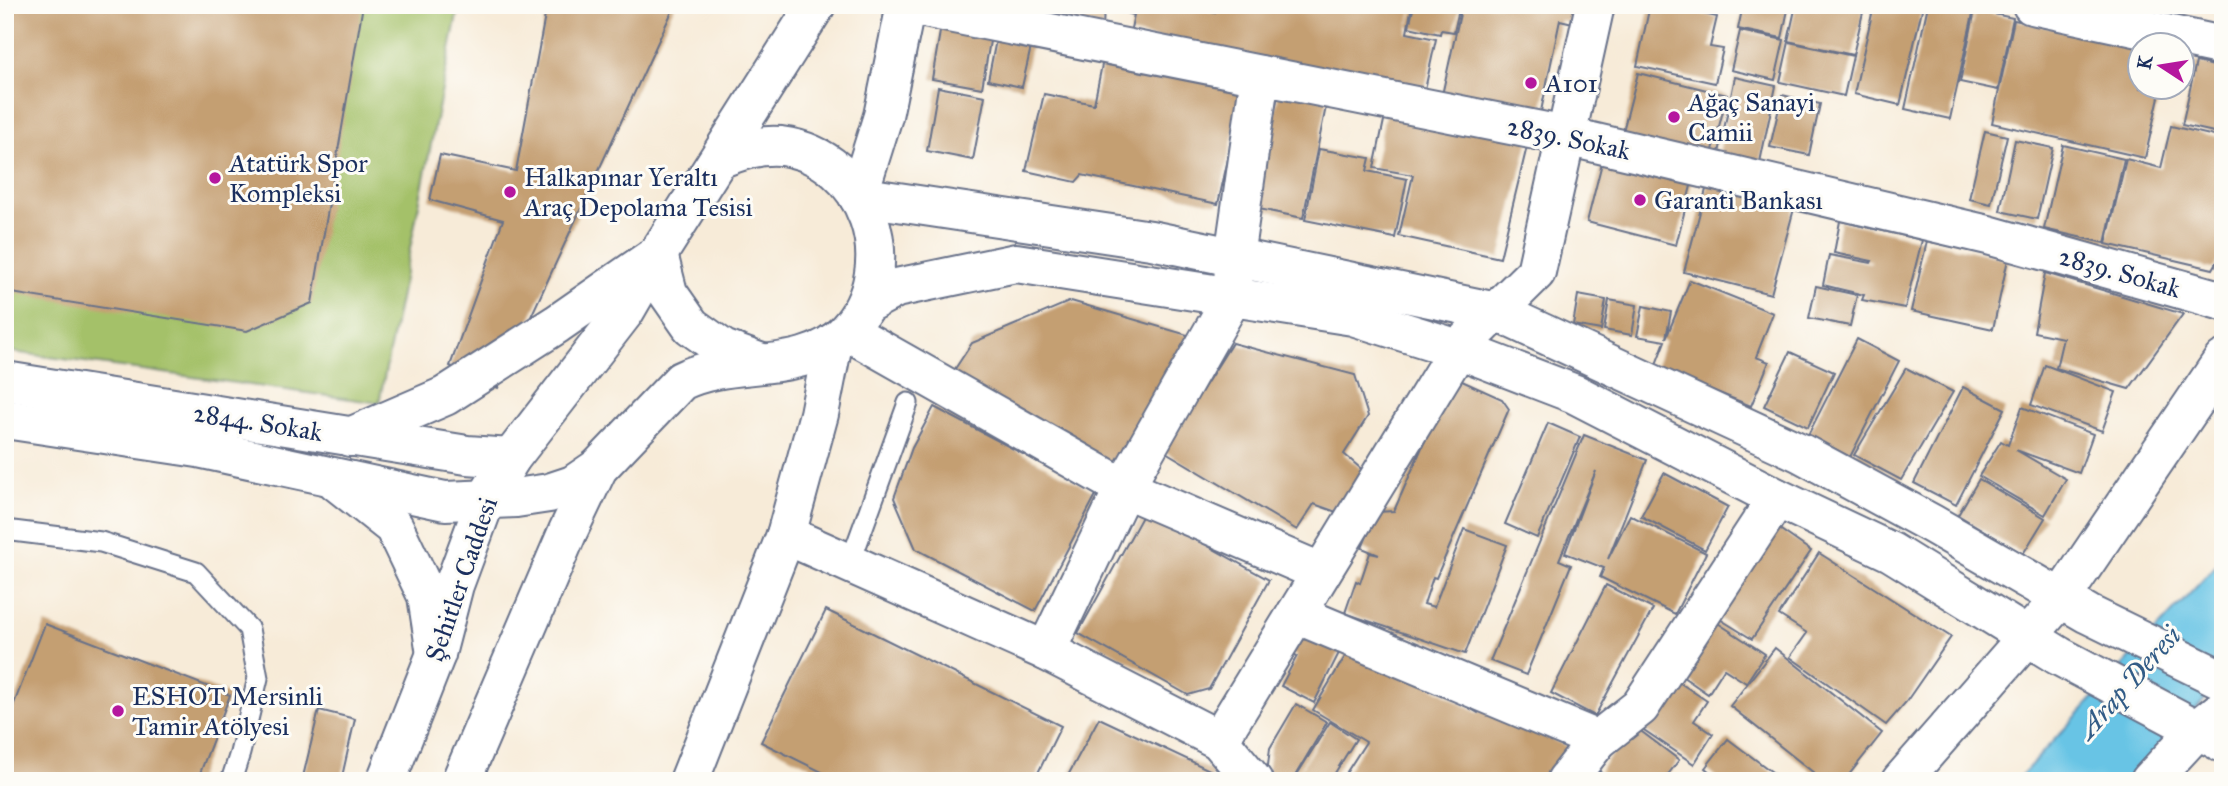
<svg xmlns="http://www.w3.org/2000/svg" width="2228" height="786" font-family="'IM FELL Great Primer',serif">
<rect width="100%" height="100%" fill="#fdfcf7"/>
<filter id="ink" filterUnits="userSpaceOnUse"><feTurbulence type="fractalNoise" baseFrequency=".0143" numOctaves="2"/><feDisplacementMap in="SourceGraphic" scale="14" xChannelSelector="R" yChannelSelector="G"/><feConvolveMatrix kernelMatrix="1 2 1 2 8 2 1 2 1" color-interpolation-filters="sRGB"/></filter>
<filter id="wash" filterUnits="userSpaceOnUse"><feTurbulence type="fractalNoise" baseFrequency=".00686" numOctaves="4" result="noise"/><feDisplacementMap in="SourceGraphic" scale="28" xChannelSelector="R" yChannelSelector="G"/><feGaussianBlur stdDeviation="1.57" result="paint"/><feColorMatrix in="noise" values="0 0 0 0 0 0 0 0 0 0 0 0 0 0 0 0 0 1.4 0 .05"/><feComposite in="paint" operator="in"/></filter>
<g filter="url(#wash)">
<rect width="100%" height="100%" fill="#f7ebd8"/>
<polygon fill="#a4c169" stroke="#607864" stroke-width="2" points="5,5 459,5 379,403 5,351"/>
<polygon fill="#67c4e5" stroke="#417aa2" stroke-width="2" points="2223,558 2223,680 2129,781 2016,781"/>
<g id="blocks">
<g fill="#c49f72">
<polygon points="5,5 363,5 312,303 247,331 5,292"/>
<polygon points="547,5 675,5 498,388 450,366 503,220 430,200 440,155 516,171"/>
<polygon points="996,5 1104,5 1103,29"/>
<polygon points="1118,5 1206,5 1205,10 1215,12 1216,5 1412,5 1407,33 1436,39 1424,94 1130,33 1134,15 1117,11"/>
<polygon points="1414,5 1460,5 1454,32 1441,30 1440,34 1409,27"/>
<polygon points="1462,5 1581,5 1577,24 1560,20 1540,116 1442,95"/>
<polygon points="1650,5 1663,5 1717,17 1710,47 1723,49 1715,83 1637,66"/>
<polygon points="1676,5 1714,5 1712,14"/>
<polygon points="1743,5 1789,5 1782,38 1738,29"/>
<polygon points="1796,5 1852,5 1864,8 1853,55 1788,41"/>
<polygon points="1874,5 1923,5 1900,105 1854,94"/>
<polygon points="1928,5 1955,5 1974,9 1950,119 1905,109"/>
<polygon points="1975,10 2013,18 1998,90 1960,82"/>
<polygon points="2014,20 2140,46 2140,88 2161,88 2145,158 1992,123"/>
<polygon points="941,26 991,35 982,88 932,79"/>
<polygon points="998,30 1033,38 1022,87 988,80"/>
<polygon points="1740,31 1784,40 1775,80 1731,70"/>
<polygon points="1789,42 1853,56 1844,96 1780,82"/>
<polygon points="1105,50 1245,82 1218,204 1082,175 1076,182 1026,171 1044,94 1094,104"/>
<polygon points="2196,62 2223,68 2223,134 2182,125"/>
<polygon points="1638,73 1727,95 1710,162 1621,139"/>
<polygon points="1735,77 1776,86 1760,162 1719,153"/>
<polygon points="1280,86 1328,97 1303,218 1254,208"/>
<polygon points="938,87 985,96 973,160 927,151"/>
<polygon points="1782,95 1820,104 1809,155 1770,147"/>
<polygon points="1386,111 1529,138 1500,258 1399,236 1413,175 1374,168"/>
<polygon points="2171,126 2223,138 2223,252 2213,269 2106,244 2126,159 2161,168"/>
<polygon points="1985,131 2007,136 1991,204 1969,199"/>
<polygon points="2015,140 2053,148 2037,219 2000,211"/>
<polygon points="2063,145 2124,159 2105,243 2044,229"/>
<polygon points="1319,149 1370,158 1367,171 1407,179 1395,238 1305,220"/>
<polygon points="1604,155 1693,178 1676,245 1587,222"/>
<polygon points="1708,182 1795,205 1771,294 1684,272"/>
<polygon points="1840,221 1922,240 1905,308 1862,300 1864,295 1823,285 1829,255 1871,263 1872,261 1834,253"/>
<polygon points="1927,241 2008,259 1993,329 1911,311"/>
<polygon points="2045,273 2183,314 2129,389 2056,368 2063,338 2034,332"/>
<polygon points="1690,280 1773,313 1756,357 1769,362 1751,406 1655,367 1665,341 1637,336 1643,306 1671,312 1666,338"/>
<polygon points="1816,286 1857,295 1850,326 1809,318"/>
<polygon points="1578,295 1606,300 1601,330 1573,325"/>
<polygon points="1609,300 1637,305 1632,335 1604,330"/>
<polygon points="1071,301 1191,336 1114,466 947,381 972,343"/>
<polygon points="1857,339 1899,361 1850,457 1808,435"/>
<polygon points="1232,343 1355,375 1368,416 1344,454 1367,474 1342,514 1314,504 1297,530 1164,451"/>
<polygon points="1790,352 1834,372 1808,427 1764,406"/>
<polygon points="2045,365 2116,392 2102,431 2031,405"/>
<polygon points="1906,368 1953,392 1901,480 1854,455"/>
<polygon points="1453,377 1502,399 1509,409 1436,578 1433,577 1424,604 1434,607 1464,529 1507,545 1465,654 1345,613 1356,581 1360,583 1370,553 1379,555 1362,548 1377,512 1394,511"/>
<polygon points="1963,387 2005,409 1956,505 1914,483"/>
<polygon points="934,407 1097,493 1035,611 916,549 894,498 912,448"/>
<polygon points="2022,407 2093,434 2079,473 2016,450 2066,479 2045,515 1979,476 2001,441 2008,445"/>
<polygon points="1548,423 1580,437 1537,538 1505,524"/>
<polygon points="1584,435 1647,460 1608,559 1630,515 1706,553 1675,614 1600,577 1604,568 1565,553 1596,471 1559,560 1571,565 1526,675 1490,661"/>
<polygon points="1664,473 1728,507 1705,550 1641,516"/>
<polygon points="1979,479 2045,518 2023,554 1958,515"/>
<polygon points="1145,511 1269,580 1209,689 1188,695 1078,633"/>
<polygon points="1778,528 1811,551 1752,639 1718,618"/>
<polygon points="1819,553 1951,637 1906,702 1886,725 1790,657 1807,633 1779,615"/>
<polygon points="1606,585 1653,609 1595,716 1551,693"/>
<polygon points="826,610 1061,726 1034,781 840,781 761,742"/>
<polygon points="1707,616 1765,654 1746,683 1724,669 1708,694 1673,670"/>
<polygon points="45,624 230,695 197,781 5,781 5,727"/>
<polygon points="1303,625 1343,645 1314,703 1281,686 1297,656 1290,652"/>
<polygon points="1775,648 1882,733 1844,781 1824,781 1730,706"/>
<polygon points="1349,650 1381,657 1478,713 1481,709 1576,750 1556,781 1341,781 1366,742 1313,710"/>
<polygon points="1674,679 1707,701 1694,721 1713,734 1694,764 1641,728"/>
<polygon points="1296,704 1327,722 1292,781 1278,781 1267,774 1270,748"/>
<polygon points="319,710 355,719 341,781 302,781"/>
<polygon points="1099,718 1214,772 1210,781 1065,781"/>
<polygon points="1330,722 1356,739 1330,781 1293,781"/>
<polygon points="1634,726 1679,760 1663,781 1611,781 1599,771"/>
<polygon points="1728,739 1784,781 1721,781 1705,768"/>
</g>
</g>
</g>
<g filter="url(#ink)">
<use href="#blocks" fill-opacity="0" stroke="#687189" stroke-width="2"/>
<g fill="none" stroke-linecap="round" stroke-linejoin="round">
<g stroke="#687189" stroke-width="23">
<g id="service">
<polyline points="5,530 101,542 196,572 249,629 258,678 240,753 231,781"/>
<polyline points="850,563 908,403"/>
</g>
</g>
<g stroke="#687189" stroke-width="42">
<g id="minor">
<polyline points="909,5 1566,136 1988,235 2223,301"/>
<polyline points="2032,5 2223,46"/>
<polyline points="847,331 1124,488 1320,572"/>
<polyline points="786,535 1046,651 1219,740 1253,781"/>
<polyline points="1296,614 1598,740"/>
<polyline points="1046,651 1124,488 1233,296 1234,257 1260,75"/>
<polyline points="1219,740 1458,349 1536,272 1595,5"/>
<polyline points="1566,781 1598,740 1640,707 1777,498"/>
<polyline points="2150,781 2198,729 2223,709"/>
</g>
</g>
<g stroke="#687189" stroke-width="42">
<polyline id="tertiary" points="2027,637 2062,597 2223,360"/>
</g>
<g stroke="#687189" stroke-width="42">
<g id="secondary">
<polyline points="858,196 1151,240 1497,312 1801,453 1932,524 2088,614 2223,680"/>
<polyline points="866,304 896,288 1016,263 1353,316 1458,349 1575,394 1777,498 1891,552 2059,656 2223,743"/>
<polyline points="5,381 467,455 511,458"/>
<polyline points="5,419 198,448 445,501 516,498 549,493 573,485 598,468"/>
<polyline points="336,481 394,527 427,596 436,654"/>
<polyline points="689,781 786,535 819,414 833,343"/>
<polyline points="1901,781 2027,637"/>
</g>
</g>
<g stroke="#687189" stroke-width="42">
<g id="primary">
<polyline points="858,196 883,116 906,5"/>
<polyline points="350,437 445,396 557,324 658,254 668,293 691,326 723,349 759,362"/>
<polyline points="386,781 436,654 454,585 486,499 511,458 625,311 658,254 816,5"/>
<path d="M 461,781 L 568,531 L 598,468 L 681,381 C 733,355 805,377 847,331 C 905,267 869,157 781,146 C 759,144 739,151 719,159"/>
</g>
</g>
<use href="#service" stroke="#fff" stroke-width="19"/>
<use href="#minor" stroke="#fff" stroke-width="38"/>
<use href="#tertiary" stroke="#fff" stroke-width="38"/>
<use href="#secondary" stroke="#fff" stroke-width="38"/>
<use href="#primary" stroke="#fff" stroke-width="38"/>
</g>
</g>
<g fill="#b5179e" stroke="#fdfcf7" stroke-width="2.5">
<circle cx="1531" cy="83" r="7"/>
<circle cx="1674" cy="117" r="7"/>
<circle cx="215" cy="178" r="7"/>
<circle cx="510" cy="192" r="7"/>
<circle cx="1640" cy="200" r="7"/>
<circle cx="118" cy="711" r="7"/>
</g>
<g text-anchor="middle" dominant-baseline="central" stroke-width="6" stroke-linejoin="round" paint-order="stroke">
<g font-size="26" fill="#1b2f5e" stroke="#fdfcf7" text-anchor="start">
<text x="1545" y="83">A101</text>
<text x="1688" y="102">Ağaç Sanayi<tspan x="1688" dy="30">Camii</tspan></text>
<text x="229" y="163">Atatürk Spor<tspan x="229" dy="30">Kompleksi</tspan></text>
<text x="524" y="177">Halkapınar Yeraltı<tspan x="524" dy="30">Araç Depolama Tesisi</tspan></text>
<text x="1654" y="200">Garanti Bankası</text>
<text x="132" y="696">ESHOT Mersinli<tspan x="132" dy="30">Tamir Atölyesi</tspan></text>
</g>
<g font-size="26" fill="#1b2f5e" stroke="#fdfcf7">
<text transform="translate(1569 138) rotate(12)">2839. Sokak</text>
<text transform="translate(2120 272) rotate(16)">2839. Sokak</text>
<text transform="translate(258 422) rotate(9)">2844. Sokak</text>
<text transform="translate(461 579) rotate(-71)">Şehitler Caddesi</text>
</g>
<g font-size="28" font-style="italic" fill="#325c86" stroke="#fdfcf7">
<text transform="translate(2129 682) rotate(-48)">Arap Deresi</text>
</g>
</g>
<rect width="2228" height="786" fill="none" stroke="#fdfcf7" stroke-width="28"/>
<g transform="translate(2161 66) rotate(282)"><circle r="33" fill="#fdfcf7" stroke="#a3aaba" stroke-width="2"/>
<path d="M0-5L12 26L0 18L-12 26Z" fill="#b5179e"/>
<text y="-10" font-size="19" font-weight="bold" text-anchor="middle" fill="#1b2f5e">K</text>
</g>
</svg>
